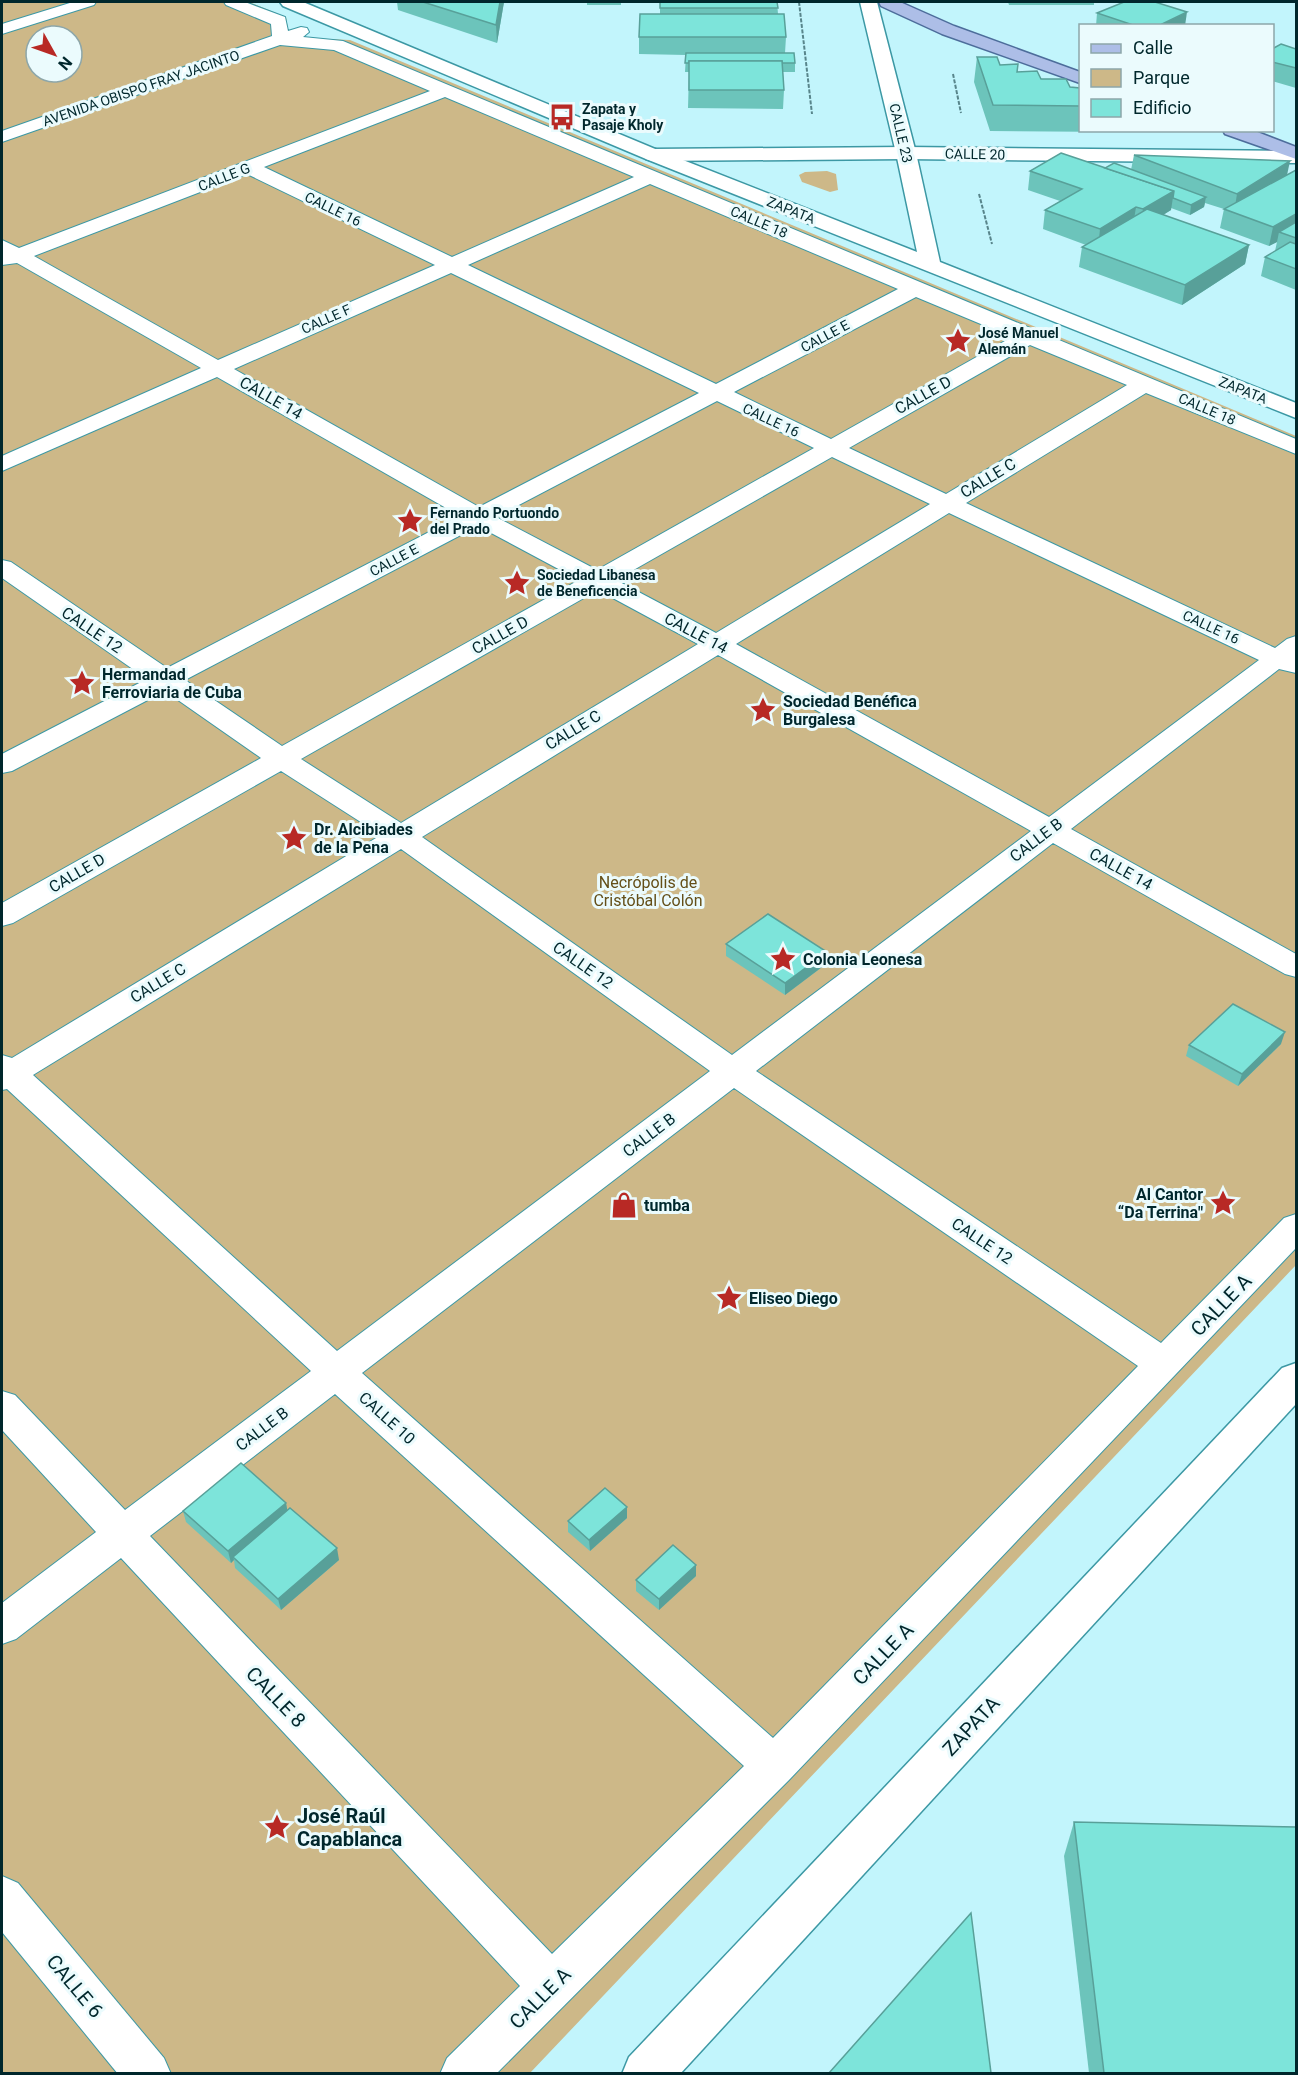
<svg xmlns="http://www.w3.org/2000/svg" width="1298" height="2075" font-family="Roboto,sans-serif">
<rect width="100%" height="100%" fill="#c2f5fc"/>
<g fill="#cdb888" fill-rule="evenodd">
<path d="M 2,2 L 249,2 L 286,17 L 288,29 L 305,38 L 350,40 L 1296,436 L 1296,1265 L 530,2073 L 2,2073 ZM 36,36 L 72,36 L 72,72 L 36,72 Z"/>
<polygon points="827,171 836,174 838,190 830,192 802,182 799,175 805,172"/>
</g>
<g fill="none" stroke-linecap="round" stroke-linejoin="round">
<g stroke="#3c98a4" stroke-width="2">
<g id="lane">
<polygon points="73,2 96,2 94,5 2,34 2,24"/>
<path d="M 224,2 L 245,2 L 285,17 L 288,31 L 301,27 L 307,28 L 309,32 L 303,37 L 343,41 L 1296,439 L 1296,454 L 1146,393 L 966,503 L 1275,648 L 1287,639 L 1296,636 L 1296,673 L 1279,669 L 1071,829 L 1296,954 L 1296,977 L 1285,974 L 1053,843 L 756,1071 L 1161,1343 L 1284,1218 L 1296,1214 L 1296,1248 L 789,1780 L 496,2074 L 440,2074 L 447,2058 L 520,1986 L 121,1558 L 16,1639 L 2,1644 L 2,1603 L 96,1532 L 2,1430 L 2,1391 L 15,1395 L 125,1510 L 311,1371 L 7,1089 L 2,1090 L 2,1055 L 12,1058 L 381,835 L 281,771 L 13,923 L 2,926 L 2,903 L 261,758 L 165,691 L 12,771 L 2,773 L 2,754 L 147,679 L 2,578 L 2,560 L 11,562 L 167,668 L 460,516 L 217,377 L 2,471 L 2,456 L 201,368 L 17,263 L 2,265 L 2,240 L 19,248 L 430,91 L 334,50 L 280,45 L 2,142 L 2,131 L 272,36 L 271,24 L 226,5 ZM 445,97 L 634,177 L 452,257 L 264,167 ZM 247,174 L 435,265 L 218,360 L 34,256 ZM 650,184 L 898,289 L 716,384 L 468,265 ZM 451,273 L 699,393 L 479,507 L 234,369 ZM 916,297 L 1012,337 L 831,439 L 734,392 ZM 1030,345 L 1127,385 L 946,494 L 849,448 ZM 717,401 L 814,448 L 597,570 L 496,517 ZM 832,457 L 930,504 L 716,633 L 616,580 ZM 949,513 L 1259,660 L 1049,817 L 736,644 ZM 478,526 L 579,580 L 282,746 L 185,680 ZM 598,590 L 698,644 L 401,823 L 301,759 ZM 718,655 L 1031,831 L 732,1055 L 422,837 ZM 401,849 L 710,1071 L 337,1351 L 33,1075 ZM 734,1088 L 1138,1366 L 773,1738 L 362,1373 ZM 335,1394 L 744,1766 L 552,1954 L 150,1536 Z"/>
<polygon points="2,1876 18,1883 164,2058 171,2074 118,2074 2,1932"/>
</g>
</g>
<g stroke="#3c98a4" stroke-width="3">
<polygon id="street" points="906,147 1296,151 1296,163 906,159 653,161 646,159 643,155 646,151 653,149"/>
</g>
<g stroke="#3c98a4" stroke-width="3">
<g id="secondary">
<polygon points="280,2 303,2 660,151 917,252 896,153 860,2 877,2 916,153 940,262 1296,403 1296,418 646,159 283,6"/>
<polygon points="1296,1363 1296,1404 680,2074 622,2074 629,2057 1282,1368"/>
</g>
</g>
<g stroke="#4d6d9b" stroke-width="3">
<g id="primary">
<polygon points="879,2 900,2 954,26 1080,72 1080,83 942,34 881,6"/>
<polygon points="1223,130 1252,130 1296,147 1296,159 1225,134"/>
</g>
</g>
<g stroke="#58858b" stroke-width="2" stroke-dasharray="4 1.5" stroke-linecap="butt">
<polyline points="799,2 812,114"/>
<polyline points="953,74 961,113"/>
<polyline points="979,194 992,244"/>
</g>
<use href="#lane" fill="#fff" fill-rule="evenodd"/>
<use href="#street" fill="#fff" fill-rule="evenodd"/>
<use href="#secondary" fill="#fff" fill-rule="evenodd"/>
<use href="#primary" fill="#adbee7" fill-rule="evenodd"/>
</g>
<g fill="#6cc4bb">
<polygon points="397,2 504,2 497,43 398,10"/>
<rect x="587" y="2" width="34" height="3"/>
<polygon points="651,2 777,2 778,14 786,37 785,53 795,63 795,72 783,72 784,90 783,109 688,108 689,72 685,72 686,55 639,54 639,37 660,14 660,2"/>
<polygon points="1008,2 1094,2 1094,5 1009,5"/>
<polygon points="1097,13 1185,26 1096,26"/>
<polygon points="1272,49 1296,49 1296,88 1272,81"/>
<polygon points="977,57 1017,72 1070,87 1080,88 1080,130 1118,130 1118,132 990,131 974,82"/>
<polygon points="1134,155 1287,175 1296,170 1296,290 1261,276 1265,257 1275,251 1277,242 1269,246 1220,228 1224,209 1205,203 1204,207 1190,215 1171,208 1171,210 1163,215 1249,245 1245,264 1182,305 1079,267 1082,247 1086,245 1043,229 1045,210 1060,201 1028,190 1030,171 1105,168 1131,170"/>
<polygon points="726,944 826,964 785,995 726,956"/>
<polygon points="1281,1044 1238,1086 1186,1056 1189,1045"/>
<polygon points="286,1503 287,1510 339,1560 281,1610 235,1568 234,1560 231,1563 186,1522 183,1511"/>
<polygon points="627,1518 590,1551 568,1532 568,1521"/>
<polygon points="696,1565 696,1576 659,1610 636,1591 636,1580"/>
<polygon points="1074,1822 1296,2073 1089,2073 1064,1856"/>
</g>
<g fill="#58a099">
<polygon points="500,2 504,2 497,43 496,25"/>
<polygon points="1187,12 1185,26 1158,26"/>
<polygon points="1290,161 1286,180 1234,213 1237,194"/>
<polygon points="1174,191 1171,210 1140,229 1143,209"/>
<polygon points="1206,197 1204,207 1190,215 1191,205"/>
<polygon points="1136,207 1133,226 1098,249 1100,229"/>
<polygon points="1296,214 1296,231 1279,232 1277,242 1269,246 1273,227"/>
<polygon points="1249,245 1245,264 1182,305 1185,285"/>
<polygon points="827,952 826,964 785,995 785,983"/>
<polygon points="1285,1032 1281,1044 1238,1086 1242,1074"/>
<polygon points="286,1503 288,1514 233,1557 234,1560 231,1563 228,1551"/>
<polygon points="627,1507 627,1518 590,1551 589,1540"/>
<polygon points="337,1548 339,1560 281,1610 278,1599"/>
<polygon points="696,1565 696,1576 659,1610 659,1599"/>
</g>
<g fill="#7de4da" stroke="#58a099" stroke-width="1.5">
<polygon points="423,2 500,2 496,25"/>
<polygon points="660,2 777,2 778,8 660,8"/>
<polygon points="1124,2 1155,2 1187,12 1158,26 1136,26 1097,13"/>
<polygon points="640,14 784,14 786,37 639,37"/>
<polygon points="1281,44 1296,49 1296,68 1272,62 1272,49"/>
<polygon points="686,53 794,53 795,63 782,63 782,61 689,61 689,63 685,63"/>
<polygon points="977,57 997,57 1000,65 1018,64 1017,72 1037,71 1041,79 1066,79 1070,87 1080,88 1080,106 993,105"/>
<polygon points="689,61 782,61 784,90 689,90"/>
<polygon points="1061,153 1174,191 1143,209 1136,207 1100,229 1045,210 1082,189 1030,171"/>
<polygon points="1134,155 1290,161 1237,194"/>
<polygon points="1114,163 1206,197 1191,205 1173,198 1174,191 1105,168"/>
<polygon points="1296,170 1296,214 1273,227 1224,209"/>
<polygon points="1147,209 1249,245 1185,285 1082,247"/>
<polygon points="1296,222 1296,238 1279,232"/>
<polygon points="1290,242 1296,244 1296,269 1265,257"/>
<polygon points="768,914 827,952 785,983 726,944"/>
<polygon points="1233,1004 1285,1032 1242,1074 1189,1045"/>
<polygon points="241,1463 286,1503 228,1551 183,1511"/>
<polygon points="605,1488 627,1507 589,1540 568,1521"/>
<polygon points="290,1508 337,1548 278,1599 233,1557"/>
<polygon points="673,1545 696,1565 659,1599 636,1580"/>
<polygon points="1074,1822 1296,1827 1296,2073 1104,2073"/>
<polygon points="971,1913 991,2073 829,2073"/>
</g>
<defs>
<g id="bus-bare" transform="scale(2.07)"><path d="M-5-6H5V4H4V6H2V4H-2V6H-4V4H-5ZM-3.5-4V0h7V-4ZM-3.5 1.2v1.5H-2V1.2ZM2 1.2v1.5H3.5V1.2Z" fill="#b82925" stroke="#ebfbfd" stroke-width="2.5" paint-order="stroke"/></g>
<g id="sight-bare" transform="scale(2.07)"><path d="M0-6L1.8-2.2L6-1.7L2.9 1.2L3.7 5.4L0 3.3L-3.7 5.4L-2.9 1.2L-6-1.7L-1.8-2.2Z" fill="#b82925" stroke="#ebfbfd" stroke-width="2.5" paint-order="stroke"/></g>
<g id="shop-bare" transform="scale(2.07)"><path d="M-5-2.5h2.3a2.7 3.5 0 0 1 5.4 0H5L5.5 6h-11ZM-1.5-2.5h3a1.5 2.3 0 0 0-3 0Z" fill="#b82925" stroke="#ebfbfd" stroke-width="2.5" paint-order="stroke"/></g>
</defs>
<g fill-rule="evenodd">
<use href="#bus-bare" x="562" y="117"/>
<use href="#sight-bare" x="958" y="341"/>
<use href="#sight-bare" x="410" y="521"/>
<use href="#sight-bare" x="517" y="583"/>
<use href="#sight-bare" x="82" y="683"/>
<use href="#sight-bare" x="763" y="710"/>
<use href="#sight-bare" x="294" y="838"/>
<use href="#sight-bare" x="783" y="959"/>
<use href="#sight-bare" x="1223" y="1203"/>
<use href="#shop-bare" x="624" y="1205"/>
<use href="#sight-bare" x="729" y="1298"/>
<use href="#sight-bare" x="277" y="1827"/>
</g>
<g text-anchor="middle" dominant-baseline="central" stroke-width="6" stroke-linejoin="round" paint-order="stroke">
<g font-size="14" fill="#00272c" stroke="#ebfbfd">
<text transform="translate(141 88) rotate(-19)">AVENIDA OBISPO FRAY JACINTO</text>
<text transform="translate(901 133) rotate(77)">CALLE 23</text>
<text transform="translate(975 154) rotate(1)">CALLE 20</text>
<text transform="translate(224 177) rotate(-21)">CALLE G</text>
<text transform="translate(333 209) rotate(26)">CALLE 16</text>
<text transform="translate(791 210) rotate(22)">ZAPATA</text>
<text transform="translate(759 222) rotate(23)">CALLE 18</text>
<text transform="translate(326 319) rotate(-24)">CALLE F</text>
<text transform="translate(825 336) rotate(-28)">CALLE E</text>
<text transform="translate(1243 390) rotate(22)">ZAPATA</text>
<text transform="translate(1207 409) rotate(23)">CALLE 18</text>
<text transform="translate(771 420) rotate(25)">CALLE 16</text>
<text transform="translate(394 560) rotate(-28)">CALLE E</text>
<text transform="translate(1211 627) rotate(25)">CALLE 16</text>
</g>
<g font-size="14" font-weight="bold" fill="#00272c" stroke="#ebfbfd" text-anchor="start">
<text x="582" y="109">Zapata y<tspan x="582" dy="16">Pasaje Kholy</tspan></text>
<text x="978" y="333">José Manuel<tspan x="978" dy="16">Alemán</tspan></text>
<text x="430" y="513">Fernando Portuondo<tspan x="430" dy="16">del Prado</tspan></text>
<text x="537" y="575">Sociedad Libanesa<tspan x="537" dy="16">de Beneficencia</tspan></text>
</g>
<g font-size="16" fill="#00272c" stroke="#ebfbfd">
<text transform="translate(923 395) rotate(-29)">CALLE D</text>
<text transform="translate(271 398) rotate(30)">CALLE 14</text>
<text transform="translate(988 478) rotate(-31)">CALLE C</text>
<text transform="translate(92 630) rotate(34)">CALLE 12</text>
<text transform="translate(696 633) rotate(28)">CALLE 14</text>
<text transform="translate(500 635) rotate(-29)">CALLE D</text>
<text transform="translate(573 730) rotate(-31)">CALLE C</text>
<text transform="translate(1036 840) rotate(-37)">CALLE B</text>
<text transform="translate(1121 869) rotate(29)">CALLE 14</text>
<text transform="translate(77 873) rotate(-30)">CALLE D</text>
<text transform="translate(583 965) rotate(35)">CALLE 12</text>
<text transform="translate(158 983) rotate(-31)">CALLE C</text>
<text transform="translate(649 1135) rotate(-37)">CALLE B</text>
<text transform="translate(982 1241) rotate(34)">CALLE 12</text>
<text transform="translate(387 1418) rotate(42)">CALLE 10</text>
<text transform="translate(262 1429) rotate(-37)">CALLE B</text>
</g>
<g font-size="16" font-weight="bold" fill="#00272c" stroke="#ebfbfd" text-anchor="start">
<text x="102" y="674">Hermandad<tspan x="102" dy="18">Ferroviaria de Cuba</tspan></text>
<text x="783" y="701">Sociedad Benéfica<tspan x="783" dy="18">Burgalesa</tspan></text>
<text x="314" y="829">Dr. Alcibiades<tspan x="314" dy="18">de la Pena</tspan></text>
<text x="803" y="959">Colonia Leonesa</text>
<text x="1203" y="1194" text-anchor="end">Al Cantor<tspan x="1203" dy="18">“Da Terrina"</tspan></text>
<text x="644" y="1205">tumba</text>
<text x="749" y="1298">Eliseo Diego</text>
</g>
<g font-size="16" fill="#644f18" stroke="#ebfbfd">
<text x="648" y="882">Necrópolis de<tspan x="648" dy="18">Cristóbal Colón</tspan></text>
</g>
<g font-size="20" fill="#00272c" stroke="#ebfbfd">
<text transform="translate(1221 1305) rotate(-46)">CALLE A</text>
<text transform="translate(883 1654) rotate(-46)">CALLE A</text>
<text transform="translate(276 1697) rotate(46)">CALLE 8</text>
<text transform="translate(971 1726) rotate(-47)">ZAPATA</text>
<text transform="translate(75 1986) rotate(50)">CALLE 6</text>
<text transform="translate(540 1998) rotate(-45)">CALLE A</text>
</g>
<g font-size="20" font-weight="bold" fill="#00272c" stroke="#ebfbfd" text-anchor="start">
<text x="297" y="1816">José Raúl<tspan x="297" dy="23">Capablanca</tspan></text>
</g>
</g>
<rect width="1298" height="2075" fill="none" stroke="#00272c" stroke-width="6"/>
<rect x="1079" y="24" width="195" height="108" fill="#ebfbfd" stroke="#8da6a9" stroke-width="1.5"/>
<rect x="1091" y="44" width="30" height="9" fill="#adbee7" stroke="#8da6a9" stroke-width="1.5"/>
<text x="1133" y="54" font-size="18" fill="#00272c">Calle</text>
<rect x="1091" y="69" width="30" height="18" fill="#cdb888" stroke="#8da6a9" stroke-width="1.5"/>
<text x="1133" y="84" font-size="18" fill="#00272c">Parque</text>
<rect x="1091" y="99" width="30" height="18" fill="#7de4da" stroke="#8da6a9" stroke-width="1.5"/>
<text x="1133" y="114" font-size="18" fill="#00272c">Edificio</text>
<g transform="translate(54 54) rotate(130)"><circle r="28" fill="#ebfbfd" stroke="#8da6a9" stroke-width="1.5"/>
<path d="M0-4.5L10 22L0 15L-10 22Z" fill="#b82925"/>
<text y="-9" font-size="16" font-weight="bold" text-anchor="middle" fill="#00272c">N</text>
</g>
</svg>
